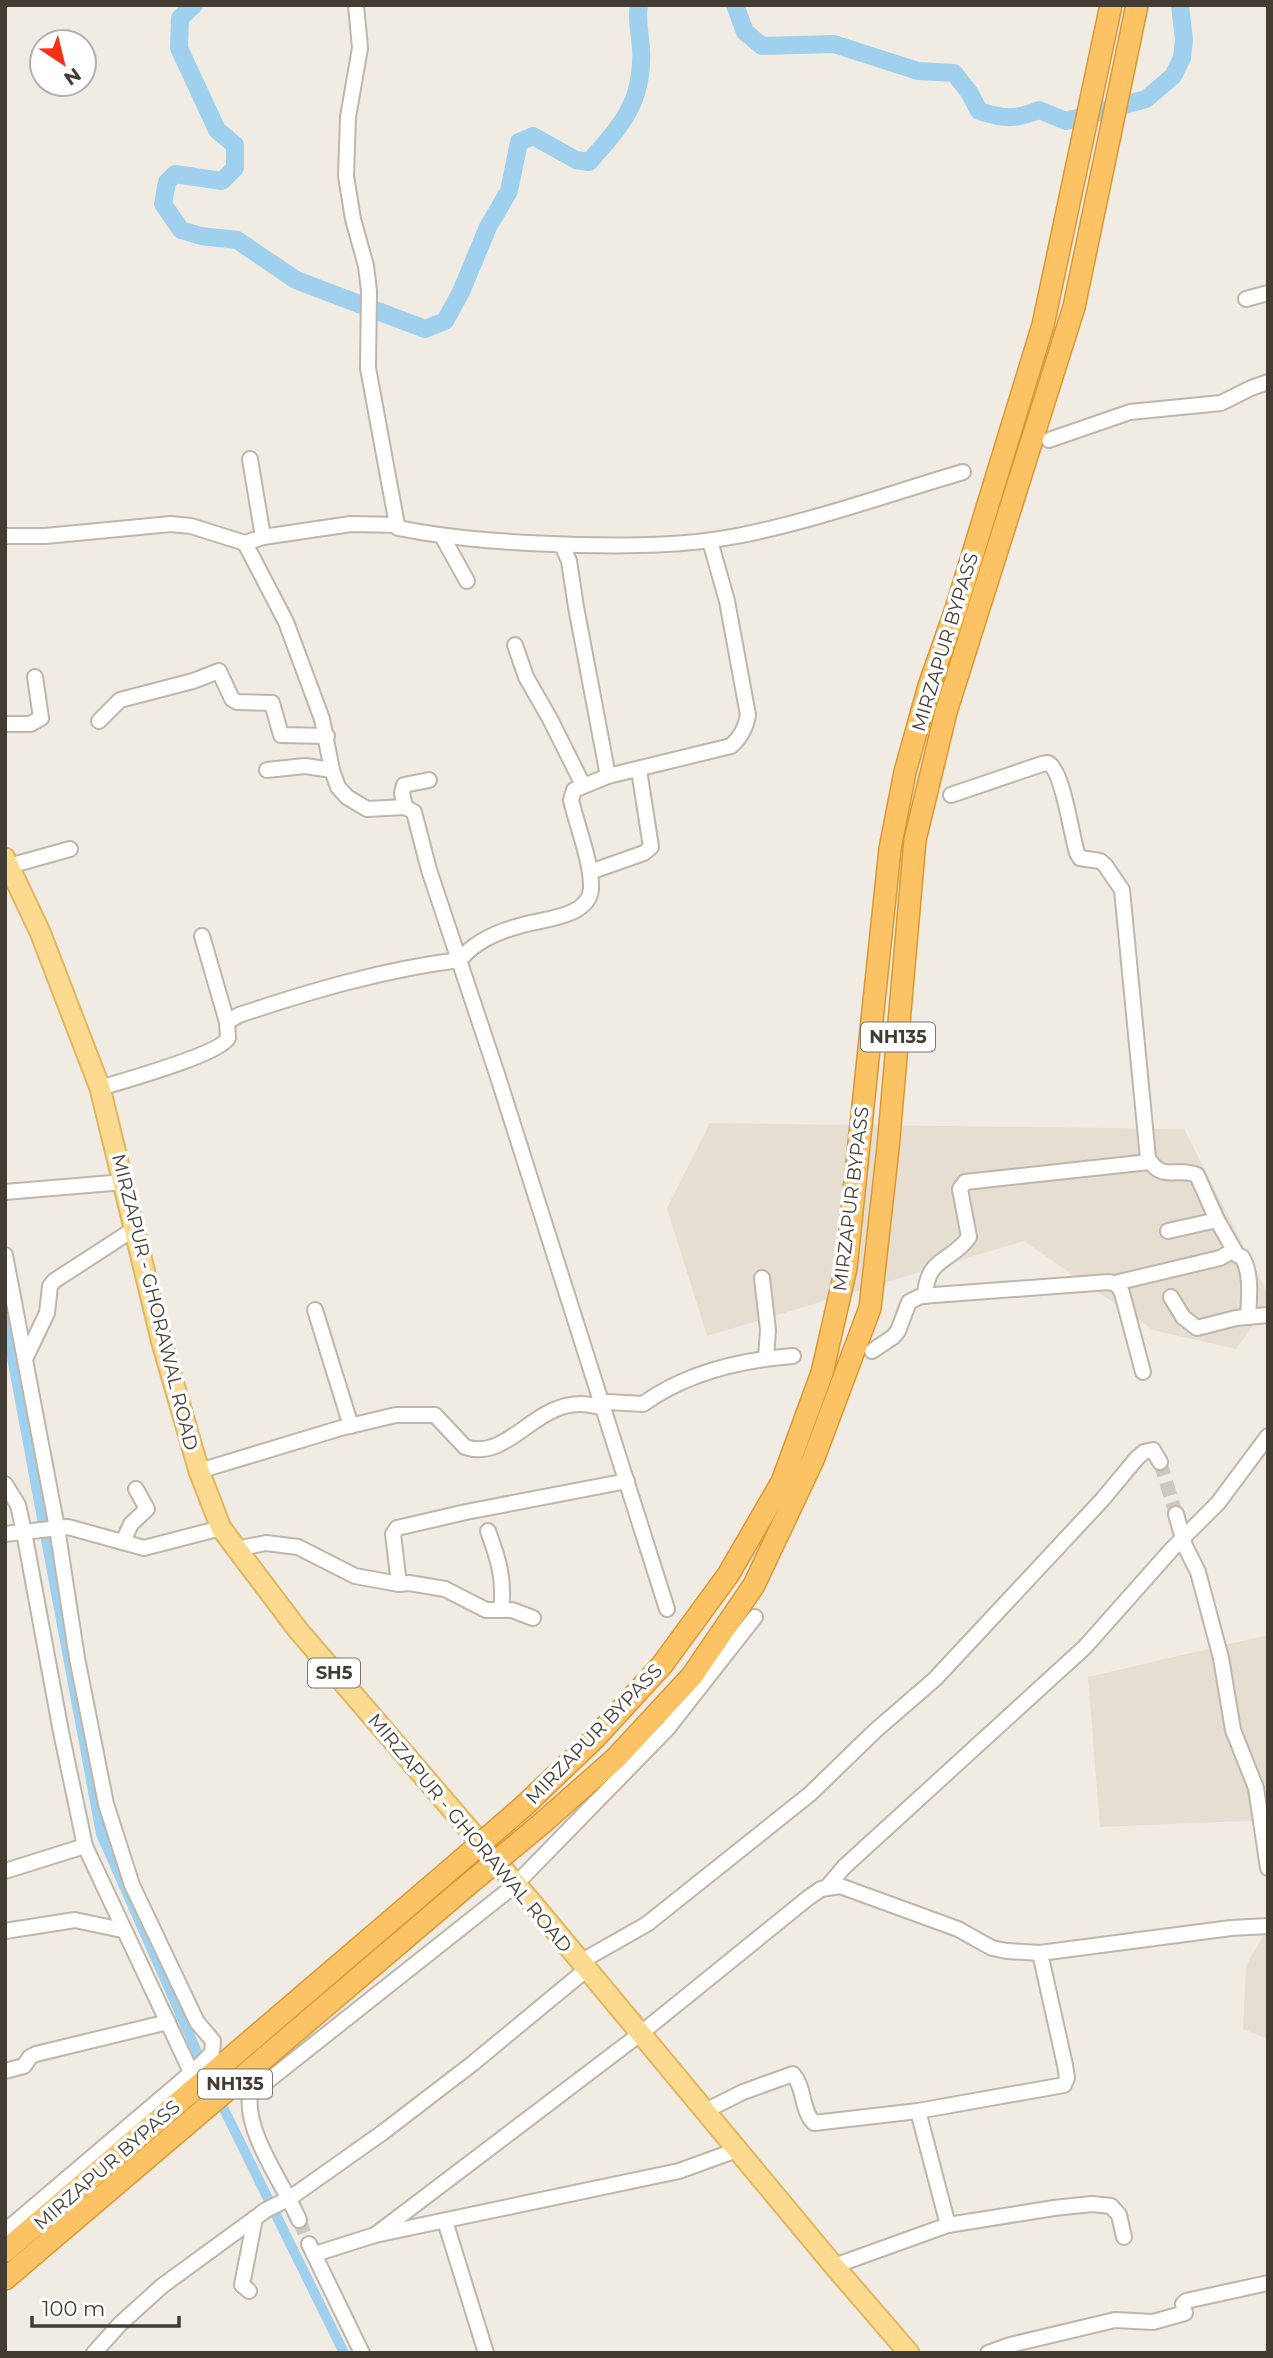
<svg xmlns="http://www.w3.org/2000/svg" width="1273" height="2358" font-family="Montserrat,sans-serif">
<rect width="100%" height="100%" fill="#f1ece3"/>
<g fill="#e5ded1">
<polygon points="710,1123 1184,1129 1268,1294 1268,1304 1236,1349 1153,1330 1024,1241 707,1336 667,1208"/>
<polygon points="1268,1635 1268,1820 1100,1827 1088,1677"/>
<polygon points="1268,1927 1268,2039 1243,2029 1246,1966"/>
</g>
<g fill="none" stroke-linecap="round" stroke-linejoin="round">
<g stroke="#9fd0ee" stroke-width="10">
<polyline points="5,1320 101,1834 204,2068"/>
<polyline points="217,2095 344,2353"/>
</g>
<g stroke="#9fd0ee" stroke-width="18">
<path d="M 194,5 L 180,18 L 179,48 L 217,130 L 235,145 L 235,168 L 222,181 L 175,174 L 167,182 L 163,204 L 181,230 L 201,236 L 237,240 L 296,280 L 425,329 L 445,321 L 461,292 L 488,227 L 509,191 L 519,142 L 533,136 L 576,160 L 589,162 C 622,125 644,101 641,48 C 640,33 636,20 639,5"/>
<path d="M 735,5 L 745,32 L 762,46 L 834,44 L 918,71 L 954,73 L 969,92 L 979,111 C 1004,119 1014,120 1039,110 L 1066,121 L 1146,99 L 1173,76 L 1182,58 L 1184,40 L 1180,5"/>
</g>
<g stroke="#cec9c0" stroke-width="14" stroke-dasharray="14 7" stroke-linecap="butt">
<polyline points="1160,1462 1176,1514"/>
<polyline points="299,2220 309,2244"/>
</g>
<g stroke="#bfb6a9" stroke-width="18">
<g id="minor">
<polyline points="356,5 360,48 348,117 346,176 353,219 366,266 369,291 368,368 397,525"/>
<polyline points="1246,299 1268,293"/>
<polyline points="1049,440 1130,412 1221,403 1251,388 1268,382"/>
<polyline points="250,459 263,537"/>
<path d="M 5,536 L 45,536 L 171,524 L 191,526 L 245,543 L 263,537 L 351,524 L 397,525 L 398,528 C 458,540 517,543 578,545 C 631,546 685,546 737,536 C 814,521 888,494 963,472"/>
<polyline points="442,536 467,581"/>
<polyline points="245,543 286,622 322,719 332,770 338,787 347,797 367,809 405,807 414,812 429,870 497,1074 667,1609"/>
<polyline points="562,545 569,561 576,607 608,776"/>
<polyline points="515,645 526,677 550,719 583,785"/>
<polyline points="99,721 120,700 193,681 219,671 232,699 237,702 272,703 281,735 327,736"/>
<polyline points="5,724 30,724 41,718 35,677"/>
<polyline points="267,770 305,766 332,770"/>
<path d="M 951,795 L 1042,764 L 1048,763 C 1063,770 1071,834 1077,853 L 1080,858 L 1100,861 L 1105,865 L 1122,890 L 1148,1158 C 1162,1183 1178,1166 1197,1175 L 1217,1220 L 1237,1255 L 1242,1257 C 1252,1273 1249,1298 1248,1317"/>
<polyline points="405,807 402,793 404,785 429,780"/>
<polyline points="9,866 70,849"/>
<polyline points="590,872 644,853 651,847 639,770"/>
<polyline points="202,936 227,1022"/>
<path d="M 100,1088 C 123,1081 220,1054 228,1038 L 227,1022 L 239,1015 C 311,991 385,969 460,960 C 474,942 497,932 519,926 C 540,919 589,918 591,889 C 592,863 577,826 571,800 L 574,790 L 608,776 L 731,746 C 740,738 746,727 748,715 L 727,601 L 710,541"/>
<polyline points="5,1192 124,1182"/>
<polyline points="1168,1231 1217,1220"/>
<polyline points="5,1255 57,1528 77,1658 106,1804 132,1885 197,2022 213,2041 212,2053 199,2066 5,2231"/>
<polyline points="762,1278 768,1330 766,1358"/>
<polyline points="1115,1283 1220,1258 1234,1250"/>
<path d="M 925,1296 C 927,1256 951,1263 969,1237 L 960,1189 L 965,1182 L 1149,1162"/>
<polyline points="1171,1297 1183,1317 1197,1328 1236,1318 1268,1315"/>
<polyline points="315,1310 351,1426"/>
<polyline points="872,1351 893,1337 898,1331 909,1302 921,1296 1109,1282 1118,1285 1122,1293 1143,1372"/>
<polyline points="25,1359 47,1313 50,1286 54,1281 134,1229"/>
<path d="M 199,1471 L 341,1428 L 396,1415 L 435,1415 L 465,1447 C 499,1459 526,1421 554,1410 C 571,1402 586,1403 603,1408 L 608,1402 L 643,1404 C 686,1373 740,1360 793,1356"/>
<polyline points="5,1484 18,1505 24,1532 61,1732 85,1846 191,2072"/>
<polyline points="1176,1514 1185,1546 1198,1572 1221,1658 1233,1730 1256,1788 1268,1868"/>
<path d="M 488,1531 C 498,1558 505,1580 501,1609"/>
<polyline points="5,1534 68,1527 144,1548 221,1528"/>
<polyline points="123,1542 131,1524 147,1509 136,1489"/>
<polyline points="236,1549 266,1543 298,1547 355,1576 399,1584 409,1583 445,1589 486,1610 512,1610 533,1618"/>
<polyline points="399,1584 393,1534 397,1528 466,1512 627,1481"/>
<polyline points="5,1871 85,1846"/>
<polyline points="828,1886 844,1867 1085,1647 1172,1549 1218,1503 1268,1436"/>
<polyline points="5,1931 75,1920 122,1930"/>
<polyline points="580,1962 647,1924 810,1794 876,1730 935,1679 1102,1500 1137,1458 1144,1452 1153,1450 1160,1462"/>
<polyline points="5,2071 24,2066 30,2057 36,2054 168,2022"/>
<path d="M 705,2111 L 743,2092 L 793,2074 C 805,2088 801,2110 814,2123 L 918,2111 L 948,2225"/>
<polyline points="918,2111 1064,2085 1067,2078 1065,2065 1040,1953"/>
<path d="M 299,2220 C 284,2184 245,2134 250,2095 L 515,1885 L 668,1728 L 755,1617"/>
<polyline points="445,2221 486,2353"/>
<polyline points="375,2235 640,2034 808,1898 821,1889 840,1886 958,1929 992,1948 1007,1951 1040,1953 1231,1928 1268,1926"/>
<polyline points="309,2244 362,2353"/>
<polyline points="315,2254 375,2235 679,2171 737,2150"/>
<polyline points="834,2266 948,2225 1054,2208 1092,2204 1111,2206 1119,2215 1124,2237"/>
<polyline points="249,2291 242,2285 255,2218"/>
<polyline points="94,2353 120,2324 162,2286 266,2210 290,2198 382,2133 472,2064 587,1969"/>
<polyline points="988,2353 1010,2345 1115,2320 1153,2322 1185,2313 1183,2304 1186,2301 1268,2283"/>
</g>
</g>
<g stroke="#e0b661" stroke-width="23">
<polyline id="major" points="5,858 40,932 100,1088 162,1343 199,1471 221,1528 298,1630 533,1904 834,2266 909,2353"/>
</g>
<g stroke="#da9734" stroke-width="24">
<g id="highway">
<polyline points="524,1806 595,1738 662,1665 728,1575 782,1482 822,1373 846,1268 890,849 905,772 929,686 956,609 1043,325 1111,5"/>
<polyline points="540,1825 616,1758 692,1676 754,1585 813,1460 870,1308 888,1148 915,840 946,712 1074,307 1137,5"/>
<polyline points="5,2251 450,1870"/>
<polyline points="5,2279 464,1888"/>
</g>
</g>
<use href="#minor" stroke="#fff" stroke-width="14"/>
<use href="#major" stroke="#fcda90" stroke-width="19"/>
<use href="#highway" stroke="#fbc364" stroke-width="21"/>
<g stroke="#da9734" stroke-width="24" stroke-linecap="butt">
<g id="highway-bridge">
<polyline points="450,1870 524,1806"/>
<polyline points="464,1888 540,1825"/>
</g>
</g>
<use href="#highway-bridge" stroke="#fbc364" stroke-width="21"/>
</g>
<g text-anchor="middle" dominant-baseline="central" stroke-width="7" stroke-linejoin="round" paint-order="stroke">
<g fill="#fff" stroke="#7b7670" stroke-width="2">
<rect x="861" y="1022.5" width="74" height="29" rx="5"/>
<rect x="308" y="1658.5" width="52" height="29" rx="5"/>
<rect x="198" y="2069.5" width="74" height="29" rx="5"/>
</g>
<g font-size="18" font-weight="bold" fill="#423c33">
<text x="898" y="1037">NH135</text>
<text x="334" y="1673">SH5</text>
<text x="235" y="2084">NH135</text>
</g>
<g font-size="19" fill="#423c33" stroke="#fff">
<text transform="translate(945 642) rotate(-73)">MIRZAPUR BYPASS</text>
<text transform="translate(851 1199) rotate(-83)">MIRZAPUR BYPASS</text>
<text transform="translate(155 1302) rotate(76)">MIRZAPUR - GHORAWAL ROAD</text>
<text transform="translate(594 1734) rotate(-46)">MIRZAPUR BYPASS</text>
<text transform="translate(470 1833) rotate(50)">MIRZAPUR - GHORAWAL ROAD</text>
<text transform="translate(107 2165) rotate(-41)">MIRZAPUR BYPASS</text>
</g>
</g>
<rect width="1273" height="2358" fill="none" stroke="#423c33" stroke-width="14"/>
<g transform="translate(63 63) rotate(145)"><circle r="33" fill="#ffffff" stroke="#b3b1ad" stroke-width="2"/>
<path d="M0-5L12 26L0 18L-12 26Z" fill="#f62f15"/>
<text y="-10" font-size="19" font-weight="bold" text-anchor="middle" fill="#423c33">N</text>
</g>
<path d="M32 2316v10h147v-10" fill="none" stroke="#423c33" stroke-width="3.5"/>
<text x="42" y="2316" font-size="21" fill="#423c33" stroke="#ffffff" stroke-width="5" paint-order="stroke">100 m</text>
</svg>
